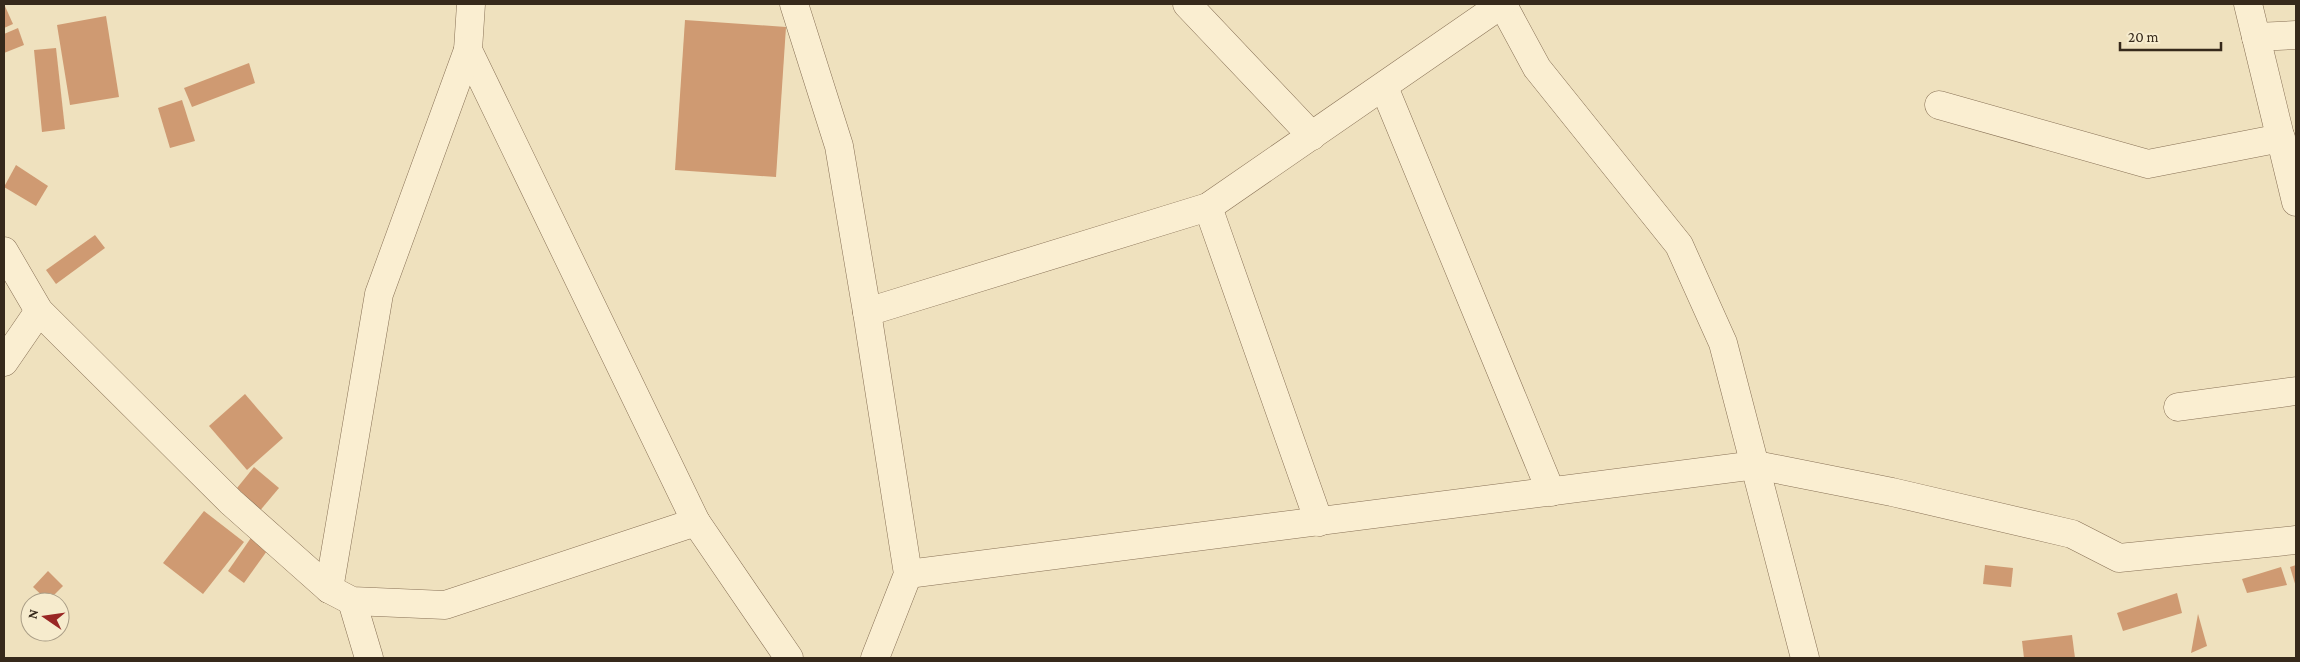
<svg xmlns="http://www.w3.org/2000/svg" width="2300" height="662" font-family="'Crimson Pro',serif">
<rect width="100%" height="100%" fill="#efe1be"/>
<g fill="#cf9a72">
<polygon points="4,4 13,24 4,28"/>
<polygon points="106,16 119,97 70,105 57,25"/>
<polygon points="685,20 786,27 776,177 675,170"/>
<polygon points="18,28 24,45 4,53 4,34"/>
<polygon points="56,48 65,129 42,132 34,50"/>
<polygon points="249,63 255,83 192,107 184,88"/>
<polygon points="182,100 195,141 170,148 158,108"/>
<polygon points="16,165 48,186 36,206 4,187"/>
<polygon points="95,235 105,248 56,284 46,270"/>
<polygon points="245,394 283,438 247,470 209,426"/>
<polygon points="254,467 279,488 258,513 233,493"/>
<polygon points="204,511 244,542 203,594 163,563"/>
<polygon points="255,532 272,544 244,583 228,571"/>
<polygon points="1985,565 2013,568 2011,587 1983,584"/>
<polygon points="2296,565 2296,587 2290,567"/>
<polygon points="2281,567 2287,585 2247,593 2242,579"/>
<polygon points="48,571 63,586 48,601 33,587"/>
<polygon points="2177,593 2182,613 2123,631 2117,613"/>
<polygon points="2198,614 2207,646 2191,653"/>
<polygon points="2072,635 2075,658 2024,658 2022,641"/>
</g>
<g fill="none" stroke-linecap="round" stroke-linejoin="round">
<g stroke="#887156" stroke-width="29">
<g id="minor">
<polyline points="471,4 468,50 696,522 789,658"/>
<polyline points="794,4 839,146 867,312 908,574 875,658"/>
<polyline points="1187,4 1312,136"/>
<polyline points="1503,5 1537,68 1679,245 1723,343 1805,658"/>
<polyline points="2256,37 2296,35"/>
<polyline points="1384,87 1551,492"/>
<polyline points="1939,105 2148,164 2281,138"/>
<polyline points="1208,207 1319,522"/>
<polyline points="4,251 39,311 231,502 329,589 352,601 445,605 696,522"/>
<polyline points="867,312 1208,207 1502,4"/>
<polyline points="4,362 39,311"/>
<polyline points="2178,407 2296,391"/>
<polyline points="908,574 1756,465 1892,492 2072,534 2119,558 2296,540"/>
<polyline points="329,589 379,294 468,50"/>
<polyline points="352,601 369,658"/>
</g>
</g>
<g stroke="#887156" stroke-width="29">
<polyline id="tertiary" points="2248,4 2296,202"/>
</g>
<use href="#minor" stroke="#faeed1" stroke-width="28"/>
<use href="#tertiary" stroke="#faeed1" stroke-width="28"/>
</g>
<rect width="2300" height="662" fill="none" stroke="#36291b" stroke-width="10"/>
<g transform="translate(45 617) rotate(283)"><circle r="24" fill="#f6ebcd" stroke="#a99d86"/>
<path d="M0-4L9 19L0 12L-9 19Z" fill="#992624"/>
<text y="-8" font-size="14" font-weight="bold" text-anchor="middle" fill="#36291b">N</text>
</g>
<path d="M2120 42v8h101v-8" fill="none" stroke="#36291b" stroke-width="2.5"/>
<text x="2128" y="42" font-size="15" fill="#36291b" stroke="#f6ebcd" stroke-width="4" paint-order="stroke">20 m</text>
</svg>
